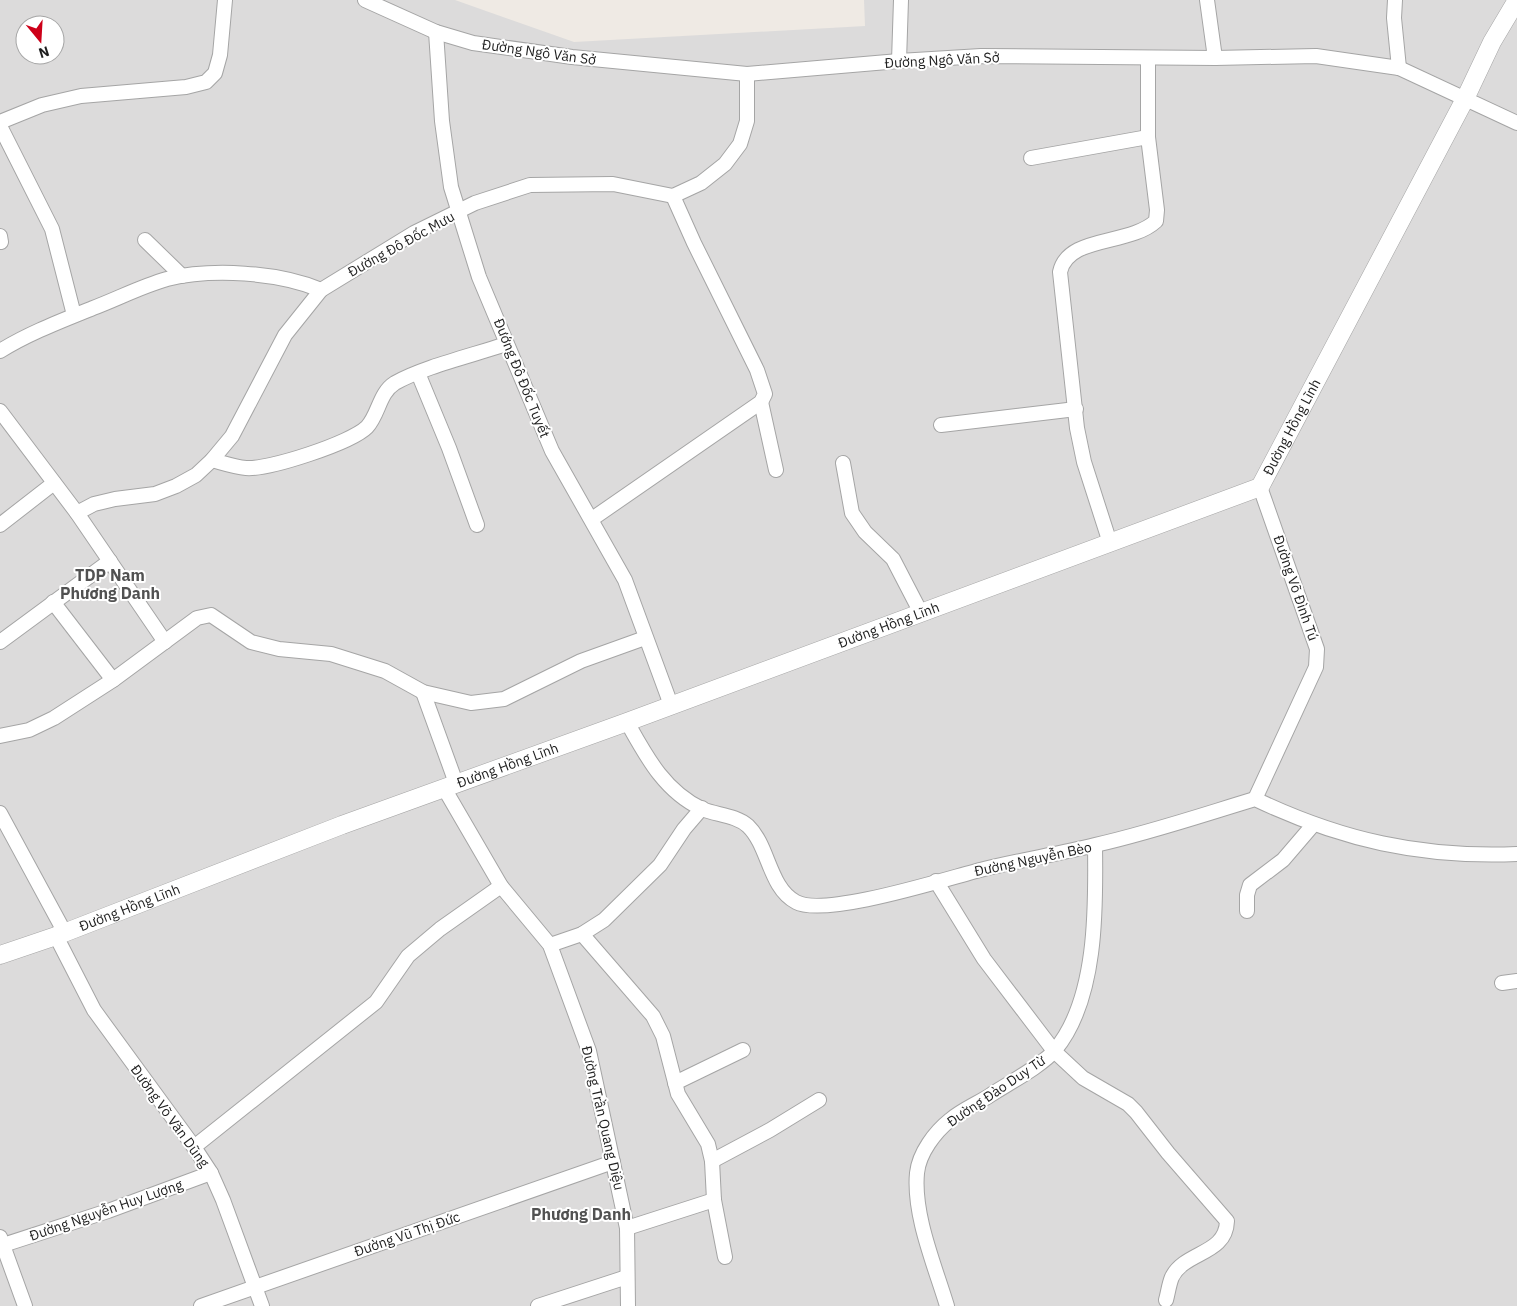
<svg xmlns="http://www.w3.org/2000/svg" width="1517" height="1306" font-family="'IBM Plex Sans',sans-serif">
<rect width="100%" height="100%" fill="#efeae4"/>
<path fill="#dcdbdb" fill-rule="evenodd" d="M 0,0 L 455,0 L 574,42 L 865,26 L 864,0 L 1517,0 L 1517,1306 L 0,1306 ZM 25,25 L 55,25 L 55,55 L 25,55 Z"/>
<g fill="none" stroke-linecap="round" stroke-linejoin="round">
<g stroke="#a5a5a5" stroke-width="16">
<g id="minor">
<polyline points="365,0 436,32 473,43 572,57 747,74 899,61 981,56 1215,58 1316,56 1399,68 1517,123"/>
<polyline points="1207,0 1215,58"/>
<polyline points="1395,0 1394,18 1399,68"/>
<polyline points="436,32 442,121 451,187 479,277 552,451 625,580 671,705"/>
<polyline points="899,61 901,0"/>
<polyline points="0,122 42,105 81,96 186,87 206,82 215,73 220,55 225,0"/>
<polyline points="0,126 52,229 74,315"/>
<polyline points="1031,158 1148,137"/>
<polyline points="0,236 1,242"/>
<polyline points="145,240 182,276"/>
<path d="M 0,351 C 29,333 61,321 93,308 C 117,299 142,286 167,279 C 212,268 278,272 321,290"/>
<polyline points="418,373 449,448 477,525"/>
<polyline points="761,402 776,470"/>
<polyline points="0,411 77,513 165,642"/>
<polyline points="941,425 1076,409"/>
<path d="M 212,460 C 223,463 235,467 246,468 C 268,470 351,443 367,427 C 379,414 379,393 395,383 C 423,367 474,355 506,344"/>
<polyline points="843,463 852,513 865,532 893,559 921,613"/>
<polyline points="77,513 94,504 115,499 155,494 176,486 196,475 212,460 232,436 285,335 321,290 414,233 475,203 530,185 613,184 673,196 701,183 725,164 740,144 747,121 747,74"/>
<polyline points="592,519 761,402 765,394 757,370 694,243 673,196"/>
<polyline points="0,525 54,483"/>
<path d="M 1110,543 L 1084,462 L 1077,428 L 1060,272 C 1068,235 1129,246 1156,221 L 1157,210 L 1148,137 L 1148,58"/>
<polyline points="53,602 113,680"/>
<polyline points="0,642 110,561"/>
<polyline points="423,692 456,783"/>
<path d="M 627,722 C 646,756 664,791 702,809 C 716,815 736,815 748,826 C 769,846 769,888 796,902 C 825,918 948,878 984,869 C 1021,860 1058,854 1095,845 C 1149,833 1202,815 1255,799 C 1341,840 1421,858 1517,854"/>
<polyline points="0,736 29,730 54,718 113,680 197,618 211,615 251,642 279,649 331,654 385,671 423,692 471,703 504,699 581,661 645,638"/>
<polyline points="444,788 501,886 550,945 589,1051 627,1228 628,1306"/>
<polyline points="1255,799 1316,667 1317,649 1260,487"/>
<polyline points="0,813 65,933"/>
<path d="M 936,881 L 984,959 L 1054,1051 L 1083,1078 L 1128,1104 L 1136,1112 L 1168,1153 L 1227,1221 C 1226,1255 1185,1251 1172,1277 C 1169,1284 1168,1293 1166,1300"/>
<polyline points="1247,911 1247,895 1250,885 1283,860 1313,825"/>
<polyline points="582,934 653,1016 663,1036 678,1094 708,1144 712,1161 714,1200 725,1257"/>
<polyline points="56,936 94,1010 194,1147 211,1173 223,1200 262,1306"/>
<polyline points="550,945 582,934 604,920 660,865 684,829 702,808"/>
<polyline points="1502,983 1517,981"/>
<polyline points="675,1083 743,1050"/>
<polyline points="194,1147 376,1002 408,956 440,929 501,886"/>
<polyline points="712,1161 770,1130 819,1100"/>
<polyline points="627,1228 714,1200"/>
<polyline points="0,1237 25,1306"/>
<polyline points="0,1246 108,1211 211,1173"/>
<polyline points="201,1306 613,1162"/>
<polyline points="538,1306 627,1277"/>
<path d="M 947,1306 C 935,1266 913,1215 917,1173 C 919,1153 935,1132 950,1120 C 963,1109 979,1103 992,1094 C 1009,1083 1043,1065 1055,1050 C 1097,1000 1096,908 1095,846"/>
</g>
</g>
<g stroke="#a5a5a5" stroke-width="19">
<g id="tertiary">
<path id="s1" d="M 0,955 L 56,936 L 342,825 L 627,722 L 1260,487 L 1465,99 L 1492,42 L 1517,0"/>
</g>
</g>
<use href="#minor" stroke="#fff" stroke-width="14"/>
<use href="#tertiary" stroke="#fff" stroke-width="18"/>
</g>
<g text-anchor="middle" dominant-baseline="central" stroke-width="4" stroke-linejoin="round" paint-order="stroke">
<g font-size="14" fill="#1e1e1e" stroke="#fff">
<text transform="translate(539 52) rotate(8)">Đường Ngô Văn Sở</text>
<text transform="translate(942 60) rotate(-3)">Đường Ngô Văn Sở</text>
<text transform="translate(401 244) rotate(-29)">Đường Đô Đốc Mưu</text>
<text transform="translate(522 378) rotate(68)">Đướng Đô Đốc Tuyết</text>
<text stroke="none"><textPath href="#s1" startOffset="1412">Đường Hồng Lĩnh</textPath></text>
<text transform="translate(1296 588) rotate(71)">Đường Võ Đình Tú</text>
<text stroke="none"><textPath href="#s1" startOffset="948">Đường Hồng Lĩnh</textPath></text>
<text stroke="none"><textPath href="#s1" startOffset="542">Đường Hồng Lĩnh</textPath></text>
<text transform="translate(1033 859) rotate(-12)">Đường Nguyễn Bèo</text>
<text stroke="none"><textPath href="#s1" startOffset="138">Đường Hồng Lĩnh</textPath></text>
<text transform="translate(996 1091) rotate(-34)">Đường Đào Duy Từ</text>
<text transform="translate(170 1116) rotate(54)">Đường Võ Văn Dũng</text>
<text transform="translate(603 1118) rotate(77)">Đường Trần Quang Diệu</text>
<text transform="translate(106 1210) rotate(-19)">Đường Nguyễn Huy Lượng</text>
<text transform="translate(407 1234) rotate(-19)">Đường Vũ Thị Đức</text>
</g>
<g font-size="16" font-weight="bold" fill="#515151" stroke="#fff">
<text x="110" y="575">TDP Nam<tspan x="110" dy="18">Phương Danh</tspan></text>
<text x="581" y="1214">Phương Danh</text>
</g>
</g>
<g transform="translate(40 40) rotate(162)"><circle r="24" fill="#ffffff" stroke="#a5a5a5"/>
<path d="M0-4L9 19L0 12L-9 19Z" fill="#cd0019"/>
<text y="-8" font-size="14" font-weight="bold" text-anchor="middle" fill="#1e1e1e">N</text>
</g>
</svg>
